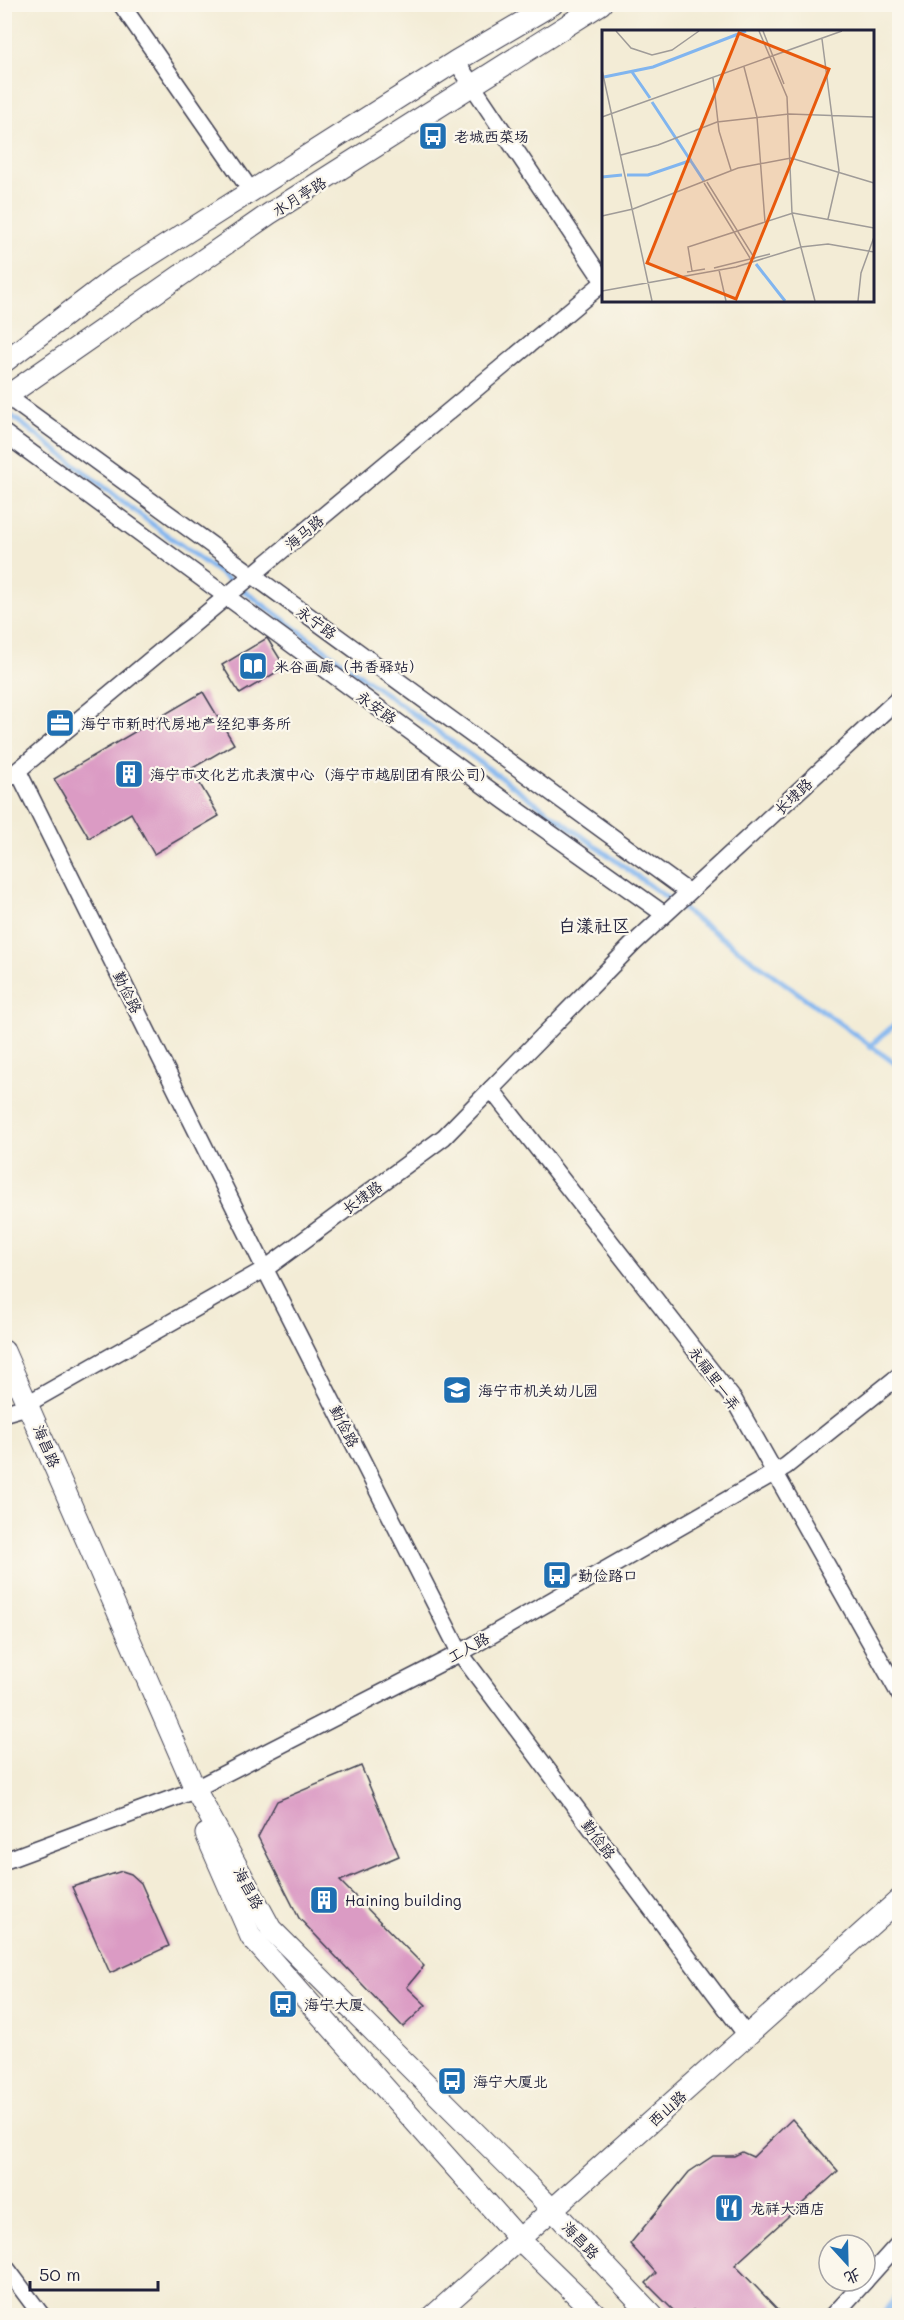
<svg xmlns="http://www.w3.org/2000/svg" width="904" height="2320" font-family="Mali,'LXGW WenKai TC',sans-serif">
<rect width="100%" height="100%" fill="#fbf7ec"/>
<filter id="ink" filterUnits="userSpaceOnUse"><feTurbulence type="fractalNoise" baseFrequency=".0167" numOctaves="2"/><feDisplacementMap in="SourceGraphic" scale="12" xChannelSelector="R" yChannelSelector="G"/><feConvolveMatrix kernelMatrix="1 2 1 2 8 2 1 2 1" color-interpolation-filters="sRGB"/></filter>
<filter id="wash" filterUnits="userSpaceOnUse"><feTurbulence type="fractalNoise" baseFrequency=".008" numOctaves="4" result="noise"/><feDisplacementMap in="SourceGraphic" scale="24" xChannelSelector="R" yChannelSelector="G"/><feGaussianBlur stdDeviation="1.35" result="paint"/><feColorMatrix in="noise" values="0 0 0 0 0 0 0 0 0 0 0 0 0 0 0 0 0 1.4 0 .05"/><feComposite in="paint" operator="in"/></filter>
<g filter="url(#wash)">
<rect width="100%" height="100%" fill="#f3ecd6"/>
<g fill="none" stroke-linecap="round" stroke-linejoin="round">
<g stroke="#81b5ef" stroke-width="5">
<polyline points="4,410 156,527 900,1067"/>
<polyline points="870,1046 900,1020"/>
</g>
<polyline stroke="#81b5ef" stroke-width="18" points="889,2316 900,2302"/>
</g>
<g id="blocks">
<g fill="#db9bc4">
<polygon points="267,638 285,667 240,694 222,665"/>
<polygon points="203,692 234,744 191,769 219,816 154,854 131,813 89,838 54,779"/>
<polygon points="361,1766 399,1856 340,1881 424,1966 407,1987 426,2005 403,2027 299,1918 258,1837 277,1801"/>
<polygon points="122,1871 131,1874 141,1883 169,1946 110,1973 72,1887"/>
<polygon points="792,2119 838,2171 735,2265 784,2316 699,2316 693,2310 686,2316 679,2316 646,2283 656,2273 630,2244 689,2172 713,2156 734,2156 742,2152 753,2157"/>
</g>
</g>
</g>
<g filter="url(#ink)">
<use href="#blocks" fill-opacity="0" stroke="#414052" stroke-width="1.5"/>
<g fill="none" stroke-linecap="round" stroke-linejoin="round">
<g stroke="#414052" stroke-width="19">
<g id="minor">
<polyline points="121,4 251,191"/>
<polyline points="456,61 604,282"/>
<polyline points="4,394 688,892"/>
<polyline points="4,433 505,801 664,914"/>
<polyline points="18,771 265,1269 460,1653 747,2036"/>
<polyline points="4,782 604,282"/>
<polyline points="491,1089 734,1400 900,1695"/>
<polyline points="4,1413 18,1409 265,1269 444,1137 633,944 900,697"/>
<polyline points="4,1861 187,1793 460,1653 786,1466 900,1375"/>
<polyline points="4,2265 42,2316"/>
<polyline points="865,2281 900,2242"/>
<polyline points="833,2316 865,2281"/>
</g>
</g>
<g stroke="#414052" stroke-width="23">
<g id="major">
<polyline points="4,362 113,279 456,61 553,4"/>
<polyline points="4,398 269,214 601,4"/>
<polyline points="4,1351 195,1789 271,1929 553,2210 653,2316"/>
<polyline points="206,1834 251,1937 520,2240 598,2316"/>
<polyline points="433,2316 900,1899"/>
</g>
</g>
<use href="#minor" stroke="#fff" stroke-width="16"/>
<use href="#major" stroke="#fff" stroke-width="21"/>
</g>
</g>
<defs>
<g id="bus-square" transform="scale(1.5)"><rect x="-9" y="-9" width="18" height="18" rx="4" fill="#1f6fb2" stroke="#fbf7ec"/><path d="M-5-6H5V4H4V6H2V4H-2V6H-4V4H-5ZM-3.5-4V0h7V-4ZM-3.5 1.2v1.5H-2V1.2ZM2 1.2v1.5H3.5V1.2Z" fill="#fff"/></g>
<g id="library-square" transform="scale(1.5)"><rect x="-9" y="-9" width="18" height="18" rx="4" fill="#1f6fb2" stroke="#fbf7ec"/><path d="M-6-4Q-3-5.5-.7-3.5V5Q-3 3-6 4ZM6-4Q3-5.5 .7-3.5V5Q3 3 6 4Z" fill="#fff"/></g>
<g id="office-square" transform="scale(1.5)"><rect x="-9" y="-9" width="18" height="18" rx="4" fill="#1f6fb2" stroke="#fbf7ec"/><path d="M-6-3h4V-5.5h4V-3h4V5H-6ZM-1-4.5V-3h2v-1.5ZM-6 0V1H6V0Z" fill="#fff"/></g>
<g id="building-square" transform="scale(1.5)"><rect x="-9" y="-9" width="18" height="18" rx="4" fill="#1f6fb2" stroke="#fbf7ec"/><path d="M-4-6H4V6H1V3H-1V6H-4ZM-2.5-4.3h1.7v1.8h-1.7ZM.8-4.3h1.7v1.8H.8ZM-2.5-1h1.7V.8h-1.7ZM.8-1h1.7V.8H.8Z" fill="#fff"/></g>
<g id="school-square" transform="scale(1.5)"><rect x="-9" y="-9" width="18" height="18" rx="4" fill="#1f6fb2" stroke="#fbf7ec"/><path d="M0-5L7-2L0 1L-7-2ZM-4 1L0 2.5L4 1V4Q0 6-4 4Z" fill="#fff"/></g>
<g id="restaurant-square" transform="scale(1.5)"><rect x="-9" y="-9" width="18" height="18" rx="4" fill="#1f6fb2" stroke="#fbf7ec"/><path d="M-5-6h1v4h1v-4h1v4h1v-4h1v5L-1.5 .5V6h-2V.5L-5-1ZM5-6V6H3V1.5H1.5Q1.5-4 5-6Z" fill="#fff"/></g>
</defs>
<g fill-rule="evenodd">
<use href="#bus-square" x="433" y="136"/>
<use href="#library-square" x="253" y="666"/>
<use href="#office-square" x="60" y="723"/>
<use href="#building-square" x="129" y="774"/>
<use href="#school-square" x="457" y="1390"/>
<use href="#bus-square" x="557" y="1575"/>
<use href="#building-square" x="324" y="1900"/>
<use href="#bus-square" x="283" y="2004"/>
<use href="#bus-square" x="452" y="2081"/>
<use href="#restaurant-square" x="729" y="2208"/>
</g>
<g text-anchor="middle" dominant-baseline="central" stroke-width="4.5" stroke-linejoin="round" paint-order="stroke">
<g font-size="15" fill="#22223b" stroke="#fbf7ec" text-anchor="start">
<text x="454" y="136">老城西菜场</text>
<text x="274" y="666">米谷画廊（书香驿站）</text>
<text x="81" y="723">海宁市新时代房地产经纪事务所</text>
<text x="150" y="774">海宁市文化艺术表演中心（海宁市越剧团有限公司）</text>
<text x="478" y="1390">海宁市机关幼儿园</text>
<text x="578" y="1575">勤俭路口</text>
<text x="345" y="1900">Haining building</text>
<text x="304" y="2004">海宁大厦</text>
<text x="473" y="2081">海宁大厦北</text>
<text x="750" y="2208">龙祥大酒店</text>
</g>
<g font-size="15" fill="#22223b" stroke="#fbf7ec">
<text transform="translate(299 196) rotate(-32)">水月亭路</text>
<text transform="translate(304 532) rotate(-40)">海马路</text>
<text transform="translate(317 622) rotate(36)">永宁路</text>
<text transform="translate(377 707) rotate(36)">永安路</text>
<text transform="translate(793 796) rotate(-43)">长埭路</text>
<text transform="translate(128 992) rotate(64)">勤俭路</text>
<text transform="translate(362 1197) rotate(-36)">长埭路</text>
<text transform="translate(715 1378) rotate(54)">永福里一弄</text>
<text transform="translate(345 1426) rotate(63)">勤俭路</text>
<text transform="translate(47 1446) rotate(67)">海昌路</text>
<text transform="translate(468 1647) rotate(-29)">工人路</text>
<text transform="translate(599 1839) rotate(53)">勤俭路</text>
<text transform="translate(249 1888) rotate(62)">海昌路</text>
<text transform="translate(667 2108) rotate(-42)">西山路</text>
<text transform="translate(581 2240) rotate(46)">海昌路</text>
</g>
<g font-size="18" fill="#22223b" stroke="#fbf7ec">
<text x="594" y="925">白漾社区</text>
</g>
</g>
<g transform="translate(602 30)">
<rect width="272" height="272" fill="#f3ecd6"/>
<path fill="none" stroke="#81b5ef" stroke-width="3" d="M 30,42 L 48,68M 2,47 L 51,37 L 144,1M 50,72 L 102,151M 25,145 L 46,145 L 90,130M 0,147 L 20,145M 154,234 L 183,271"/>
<path fill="none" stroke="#9f9b98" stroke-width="1.5" d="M 14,1 L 29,18 L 50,25 L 70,20 L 97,1M 157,1 L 185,67 L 190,183 L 213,271M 161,1 L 182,54M 220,9 L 237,141 L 226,189M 142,37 L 155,87 L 163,192M 0,40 L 50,271M 111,48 L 117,101 L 129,140M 0,87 L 240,1M 19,125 L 56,115 L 115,92 L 187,84 L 272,87M 105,152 L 153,229M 102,153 L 148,228M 0,186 L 31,179 L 136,138 L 189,128 L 272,153M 112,238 L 168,224M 117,240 L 124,271M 90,241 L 86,217 L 191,183 L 272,198M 85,242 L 103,239M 0,261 L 134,237 L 199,217 L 226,214 L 272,222M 256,271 L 259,243 L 272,207"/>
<path fill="#e8590c" fill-opacity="0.15" stroke="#e8590c" stroke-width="3" d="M 137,3 L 227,39 L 134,269 L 45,233 Z"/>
<rect width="272" height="272" fill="none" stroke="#22223b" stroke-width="3"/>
</g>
<rect width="904" height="2320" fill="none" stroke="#fbf7ec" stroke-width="24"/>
<g transform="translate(847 2263) rotate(158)"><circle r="28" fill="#fbf7ec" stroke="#a4a2a5" stroke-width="1.5"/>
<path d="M0-4.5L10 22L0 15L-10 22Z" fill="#1f6fb2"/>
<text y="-9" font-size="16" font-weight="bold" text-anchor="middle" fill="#22223b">北</text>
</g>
<path d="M30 2281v9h128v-9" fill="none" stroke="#22223b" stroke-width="3"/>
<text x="39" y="2281" font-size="18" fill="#22223b" stroke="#fbf7ec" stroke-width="4.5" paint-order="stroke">50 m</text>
</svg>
